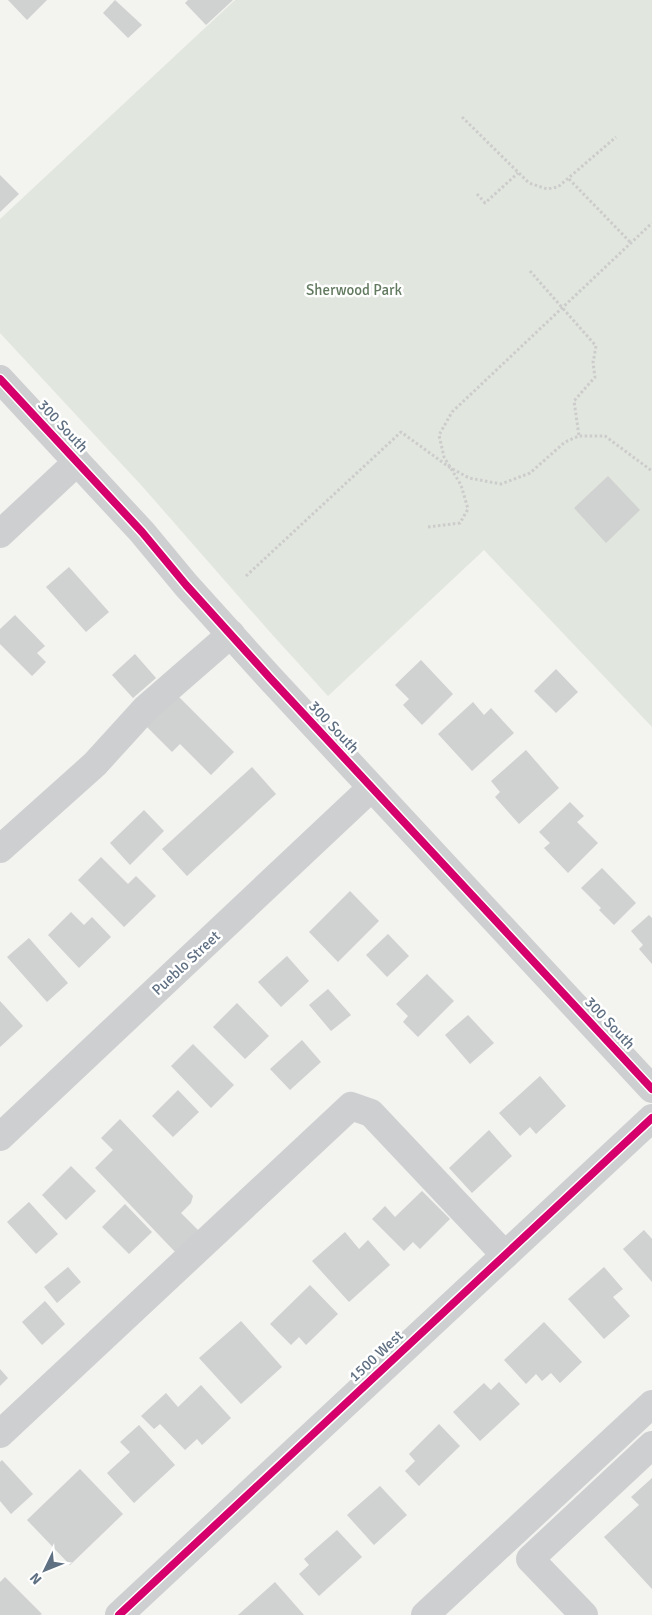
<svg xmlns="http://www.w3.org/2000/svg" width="652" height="1615" font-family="Signika,sans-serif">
<rect width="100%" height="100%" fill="#f3f3f0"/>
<polygon fill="#e1e6de" points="235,0 652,0 652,727 484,550 328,696 269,631 142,486 0,333 0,219"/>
<g fill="#d0d1d1">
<polygon points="8,0 47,0 27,20"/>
<polygon points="115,0 142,25 128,38 103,13"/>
<polygon points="188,0 233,0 206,25 185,3"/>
<polygon points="0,175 19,194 0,212"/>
<polygon points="608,476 640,510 606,543 574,508"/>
<polygon points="69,567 109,612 86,632 46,587"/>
<polygon points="15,615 45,646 37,653 46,662 32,676 0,644 0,629"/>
<polygon points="135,654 156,678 133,698 112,675"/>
<polygon points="421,660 453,694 422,725 403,705 409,699 395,685"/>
<polygon points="556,669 578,692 556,713 534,691"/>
<polygon points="177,695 234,752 211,775 180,744 172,752 146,726"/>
<polygon points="473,702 484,715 491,708 514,733 472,771 438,734"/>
<polygon points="526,750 559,788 519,824 495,797 500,792 491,781"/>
<polygon points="252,767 276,794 187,876 162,849"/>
<polygon points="570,802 584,816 577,822 598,843 568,873 544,848 550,843 539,832"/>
<polygon points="144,810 164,831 130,865 110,843"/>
<polygon points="101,857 128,884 136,876 156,896 124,927 78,880"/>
<polygon points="602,868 636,903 614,925 599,910 601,908 581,888"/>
<polygon points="350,891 379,921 338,962 309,932"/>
<polygon points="71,912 84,925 92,917 111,937 79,968 48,935"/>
<polygon points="649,915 652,918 652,964 639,949 643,945 631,931"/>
<polygon points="388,934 409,956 387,977 366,955"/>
<polygon points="29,938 68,983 47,1002 7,957"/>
<polygon points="287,956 309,981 281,1007 258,982"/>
<polygon points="427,974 454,1001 418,1037 403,1022 408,1016 396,1004"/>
<polygon points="328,989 351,1015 331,1031 309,1005"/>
<polygon points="0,1001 23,1026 0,1047"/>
<polygon points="237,1003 269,1036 245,1059 213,1027"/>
<polygon points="468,1015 494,1043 470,1064 445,1035"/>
<polygon points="302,1040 321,1062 290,1090 270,1069"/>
<polygon points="193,1044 234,1085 211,1108 171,1066"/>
<polygon points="540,1076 566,1106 536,1134 530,1127 520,1136 499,1113"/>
<polygon points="178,1090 199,1112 173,1137 152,1116"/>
<polygon points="120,1119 193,1196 191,1203 181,1213 202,1234 179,1256 95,1168 113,1150 101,1138"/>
<polygon points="489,1130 512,1156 472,1193 449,1168"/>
<polygon points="71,1166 96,1191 66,1220 42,1195"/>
<polygon points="422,1191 450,1219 420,1249 413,1242 404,1251 372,1219 385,1206 395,1217"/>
<polygon points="29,1202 58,1234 36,1254 7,1222"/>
<polygon points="125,1204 152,1232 129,1254 102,1227"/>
<polygon points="644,1230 652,1239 652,1282 623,1249"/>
<polygon points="345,1232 359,1249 368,1240 390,1265 349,1302 312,1261"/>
<polygon points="68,1267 81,1282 57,1303 44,1287"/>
<polygon points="604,1267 623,1289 613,1297 630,1316 604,1339 568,1299"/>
<polygon points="310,1285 338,1314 306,1345 299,1337 291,1345 270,1324"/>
<polygon points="45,1301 65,1324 42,1345 22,1322"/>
<polygon points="241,1321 282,1367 241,1404 199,1358"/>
<polygon points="544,1322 582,1362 560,1383 551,1373 542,1381 536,1374 526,1384 504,1360"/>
<polygon points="0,1369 8,1378 0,1386"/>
<polygon points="499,1382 520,1404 480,1441 453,1412 484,1383 491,1390"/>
<polygon points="201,1385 231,1418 202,1445 197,1439 185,1450 160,1424 154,1429 141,1416 166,1393 178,1407"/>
<polygon points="439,1424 460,1446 419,1486 405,1471 415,1461 409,1454"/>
<polygon points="139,1425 175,1465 134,1503 107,1473 130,1452 120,1442"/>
<polygon points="2,1460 33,1494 11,1514 0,1501 0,1462"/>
<polygon points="80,1469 123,1514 70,1565 27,1520"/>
<polygon points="652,1478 652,1589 604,1537 639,1505 631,1497"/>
<polygon points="380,1486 407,1515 374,1545 347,1515"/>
<polygon points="337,1530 362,1557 319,1596 299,1574 309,1565 304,1559"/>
<polygon points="5,1577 42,1614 40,1615 0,1615 0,1582"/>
<polygon points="275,1582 304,1615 238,1615"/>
</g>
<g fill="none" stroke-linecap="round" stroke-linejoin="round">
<g stroke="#ccc" stroke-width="3" stroke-dasharray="2.5 2.5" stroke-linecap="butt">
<polyline points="462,117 529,183 547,189 558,187 616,137"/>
<polyline points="569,179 631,243"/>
<polyline points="477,194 485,203 518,173"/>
<polyline points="530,271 596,346 593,363 595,377 574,401 579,436"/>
<polyline points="428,527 460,523 468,509 461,485 444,457 439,435 452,412 652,223"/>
<polyline points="246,576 401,432 449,467 469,478 501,484 530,473 565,442 579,436 605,436 652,471"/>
</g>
<g stroke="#cecfd0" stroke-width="28">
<polyline points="0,379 142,532 186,585 270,678 652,1089"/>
<polyline points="0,534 77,462"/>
<polyline points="0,849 95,764 146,708 231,634"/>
<polyline points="0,1137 371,788"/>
<polyline points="0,1434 351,1106 371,1113 505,1255"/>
<polyline points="119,1615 652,1118"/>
<polyline points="425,1615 652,1404"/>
<polyline points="584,1615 530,1559 652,1445"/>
</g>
<g stroke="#fff" stroke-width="11">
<g id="cycleway">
<polyline points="0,379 142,532 186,585 270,678 652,1089"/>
<polyline points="119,1615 652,1118"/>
</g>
</g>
<use href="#cycleway" stroke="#d6006c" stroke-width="8"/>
</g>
<g text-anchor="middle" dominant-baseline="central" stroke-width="5" stroke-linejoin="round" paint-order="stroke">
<g font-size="15" fill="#627a5f" stroke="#fff">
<text x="354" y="290">Sherwood Park</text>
</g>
<g font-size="15" fill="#607083" stroke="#fff">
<text transform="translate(63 426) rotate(47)">300 South</text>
<text transform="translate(334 727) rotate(47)">300 South</text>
<text transform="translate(186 963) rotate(-43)">Pueblo Street</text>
<text transform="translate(610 1023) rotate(47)">300 South</text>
<text transform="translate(376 1356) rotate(-43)">1500 West</text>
</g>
</g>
<g transform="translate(45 1570) rotate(227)" stroke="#ffffff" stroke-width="4" paint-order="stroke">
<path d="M0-4L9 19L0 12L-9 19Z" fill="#607083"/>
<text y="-8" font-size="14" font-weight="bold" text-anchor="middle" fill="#607083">N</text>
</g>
</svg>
